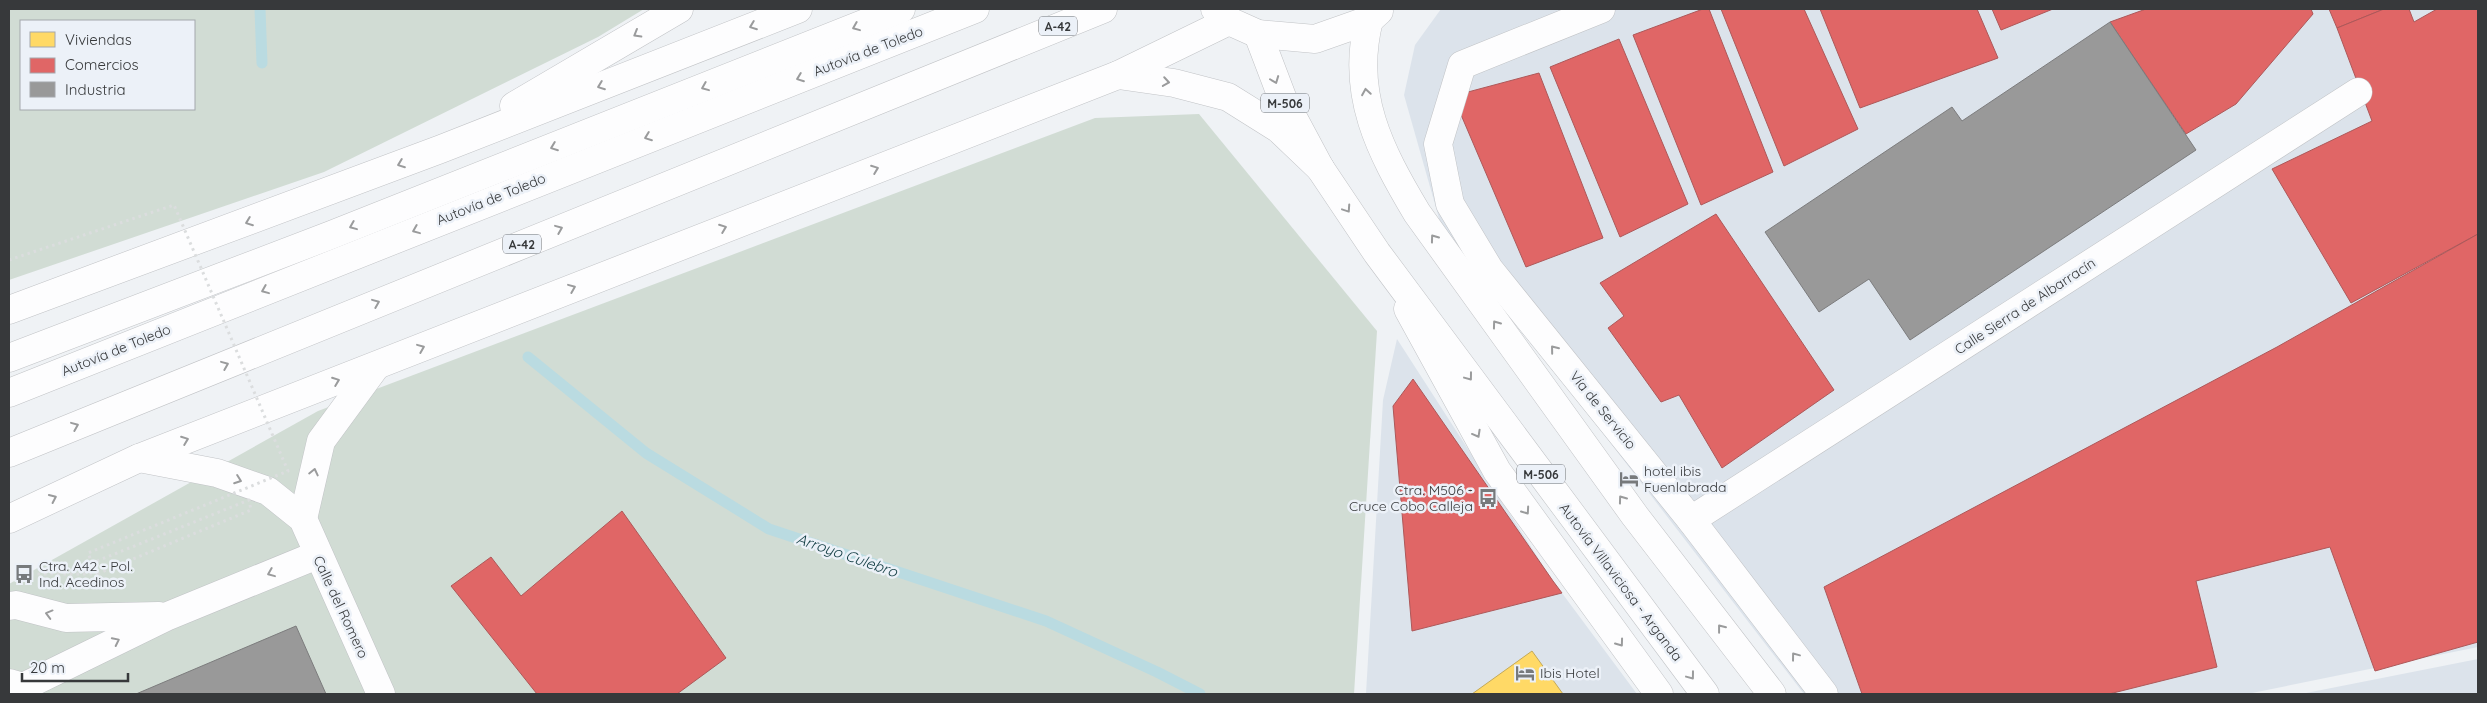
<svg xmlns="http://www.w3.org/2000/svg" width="2487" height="703" font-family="Quicksand,sans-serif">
<rect width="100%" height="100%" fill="#eff2f5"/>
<g fill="#dce3eb">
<polygon points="1441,9 2478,9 2478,647 2247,694 1804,694 1440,222 1404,95 1415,45"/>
<polygon points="1397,339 1553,581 1637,694 1366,694 1383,400"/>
<polygon points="2478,659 2478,694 2301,694"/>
</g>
<g fill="#d1dcd4" fill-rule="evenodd">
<path d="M 9,9 L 644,9 L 598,37 L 324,172 L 9,280 ZM 21,21 L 194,21 L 194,109 L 21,109 Z"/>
<polygon points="1199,114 1377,331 1354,694 9,694 9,584 318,411 1095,118"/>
</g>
<polygon fill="#ffd966" stroke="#c3a959" points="1532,651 1563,694 1472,694"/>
<g fill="#e06666" stroke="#ad5859">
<polygon points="1703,9 1709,9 1773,172 1701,205 1633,35"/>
<polygon points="1721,9 1804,9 1858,129 1784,166"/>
<polygon points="1820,9 1977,9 1998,58 1860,108"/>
<polygon points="1992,9 2053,9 2001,30"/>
<polygon points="2146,9 2311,9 2313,14 2236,104 2186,134 2110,22"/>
<polygon points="2329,9 2384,9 2337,28"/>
<polygon points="2384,9 2409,9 2414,22 2437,9 2478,9 2478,234 2351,303 2272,169 2372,121 2337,28"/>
<polygon points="1619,39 1688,204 1620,237 1550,67"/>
<polygon points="1539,73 1603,238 1526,267 1453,96"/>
<polygon points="1716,214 1834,390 1722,468 1679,395 1661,402 1608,328 1624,316 1600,283"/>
<polygon points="2478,234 2478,642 2375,671 2330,547 2196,581 2217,667 2109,694 1862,694 1824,587 2277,347"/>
<polygon points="1413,379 1553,581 1562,593 1412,631 1393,406"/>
<polygon points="622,511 726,658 677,694 537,694 451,586 491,557 521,596"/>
</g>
<g fill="#999" stroke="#7c7c7d">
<polygon points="2110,22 2196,150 1910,340 1869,279 1819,312 1765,232 1952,107 1962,121"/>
<polygon points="296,626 326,694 136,694"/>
</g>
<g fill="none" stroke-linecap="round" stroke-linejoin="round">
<g stroke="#badbe1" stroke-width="11">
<polyline points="260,9 262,63"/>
<polyline points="528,357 646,453 769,529 1046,621 1157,672 1200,694"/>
</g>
<g stroke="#c1c3c6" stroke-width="29">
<g id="minor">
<polyline points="1601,9 1462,65 1438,144 1450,204 1489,269 1691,520 1824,694"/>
<polyline points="1408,309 1497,471 1659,694"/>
<polyline points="139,458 217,473 268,491 303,519 381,694"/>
<polyline points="303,519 321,441 376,366"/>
<polyline points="1691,520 2358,92"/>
<polyline points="9,606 16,605 66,618 159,616"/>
<polyline points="9,683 23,687 168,616 317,555"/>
</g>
</g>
<g stroke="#c1c3c6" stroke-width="29">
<g id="major">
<polyline points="1215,9 1229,21 1258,34 1315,39 1369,20 1379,11"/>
<path d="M 1369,20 C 1350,94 1380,151 1417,213 L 1635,516 L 1772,694"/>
<polyline points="1258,34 1282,97 1320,168 1377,253 1705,694"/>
</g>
</g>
<g stroke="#c1c3c6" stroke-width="29">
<g id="highway">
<polyline points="1118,75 1174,83 1228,97 1279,129 1320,168"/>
<polyline points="514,106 679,9"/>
<polyline points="9,310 441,149 798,9"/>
<polyline points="9,358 331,235 901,9"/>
<polyline points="9,393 975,9"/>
<polyline points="9,453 1103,9"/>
<polyline points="9,519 139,458 1118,75 1229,21"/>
</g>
</g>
<polyline stroke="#dbddde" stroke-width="3" stroke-dasharray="2.5 4" stroke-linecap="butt" points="31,574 97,574 102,585"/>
<use href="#minor" stroke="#fdfdfe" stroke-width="28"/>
<use href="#major" stroke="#fdfdfe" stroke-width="28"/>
<use href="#highway" stroke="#fdfdfe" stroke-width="28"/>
<polyline stroke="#dbddde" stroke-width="3" stroke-dasharray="2.5 4" stroke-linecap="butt" points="9,260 174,205 288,471 88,553 92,563 249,500 251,510 97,574"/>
</g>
<defs><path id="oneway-chevron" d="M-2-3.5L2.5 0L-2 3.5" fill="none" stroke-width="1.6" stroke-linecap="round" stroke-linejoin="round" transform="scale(1.25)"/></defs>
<g stroke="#9a9b9c">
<use href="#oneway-chevron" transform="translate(753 26) rotate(159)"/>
<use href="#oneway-chevron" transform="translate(856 27) rotate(158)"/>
<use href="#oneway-chevron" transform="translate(637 34) rotate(150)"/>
<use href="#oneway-chevron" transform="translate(800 78) rotate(159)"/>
<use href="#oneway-chevron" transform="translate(1275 80) rotate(69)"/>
<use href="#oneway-chevron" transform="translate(1166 82) rotate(9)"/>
<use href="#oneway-chevron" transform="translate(601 86) rotate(159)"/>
<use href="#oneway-chevron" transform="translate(705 87) rotate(158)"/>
<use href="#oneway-chevron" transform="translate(1366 92) rotate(-99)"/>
<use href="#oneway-chevron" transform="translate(648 137) rotate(159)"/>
<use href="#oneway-chevron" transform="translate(554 147) rotate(159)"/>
<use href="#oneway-chevron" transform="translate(401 164) rotate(159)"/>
<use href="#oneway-chevron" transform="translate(875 169) rotate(-21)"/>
<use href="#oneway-chevron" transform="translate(1347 209) rotate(56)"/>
<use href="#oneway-chevron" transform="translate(249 222) rotate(159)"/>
<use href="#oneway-chevron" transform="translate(353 226) rotate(158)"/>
<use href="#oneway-chevron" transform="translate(723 228) rotate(-21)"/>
<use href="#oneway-chevron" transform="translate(559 229) rotate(-22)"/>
<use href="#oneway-chevron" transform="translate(416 230) rotate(158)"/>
<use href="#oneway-chevron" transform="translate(1434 238) rotate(-126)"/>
<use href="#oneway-chevron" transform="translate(572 288) rotate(-22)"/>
<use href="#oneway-chevron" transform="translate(265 290) rotate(158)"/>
<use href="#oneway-chevron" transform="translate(376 303) rotate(-22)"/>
<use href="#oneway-chevron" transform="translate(1496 324) rotate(-126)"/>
<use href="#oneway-chevron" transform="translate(421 348) rotate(-22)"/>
<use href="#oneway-chevron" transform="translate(1554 349) rotate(-129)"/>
<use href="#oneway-chevron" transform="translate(225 365) rotate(-22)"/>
<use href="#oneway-chevron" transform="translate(1469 377) rotate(53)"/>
<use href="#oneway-chevron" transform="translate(336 381) rotate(-21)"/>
<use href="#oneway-chevron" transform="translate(75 426) rotate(-22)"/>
<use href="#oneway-chevron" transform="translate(1477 434) rotate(61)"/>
<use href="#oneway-chevron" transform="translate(185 440) rotate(-21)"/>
<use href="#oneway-chevron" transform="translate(314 472) rotate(-77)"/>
<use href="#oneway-chevron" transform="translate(238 480) rotate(20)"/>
<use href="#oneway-chevron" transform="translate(53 498) rotate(-25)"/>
<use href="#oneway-chevron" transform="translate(1622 499) rotate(-126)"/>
<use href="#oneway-chevron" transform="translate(1526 511) rotate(55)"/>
<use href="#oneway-chevron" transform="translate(271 573) rotate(158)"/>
<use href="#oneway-chevron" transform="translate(49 614) rotate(-165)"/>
<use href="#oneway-chevron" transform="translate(1721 628) rotate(-128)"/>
<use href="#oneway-chevron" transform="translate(116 641) rotate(-26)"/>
<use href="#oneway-chevron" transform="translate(1620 643) rotate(54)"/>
<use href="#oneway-chevron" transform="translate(1795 656) rotate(-127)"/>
<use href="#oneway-chevron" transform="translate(1691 676) rotate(53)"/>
</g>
<defs>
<g id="hotel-bare" transform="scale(1.5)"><path d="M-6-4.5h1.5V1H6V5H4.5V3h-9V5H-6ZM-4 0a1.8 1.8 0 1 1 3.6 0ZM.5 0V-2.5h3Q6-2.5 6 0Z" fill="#777a7c" stroke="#ecf1f8" stroke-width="2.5" paint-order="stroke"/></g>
<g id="bus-bare" transform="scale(1.5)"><path d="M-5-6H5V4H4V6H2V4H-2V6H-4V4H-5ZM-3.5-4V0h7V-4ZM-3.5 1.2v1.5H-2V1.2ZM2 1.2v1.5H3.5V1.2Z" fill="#777a7c" stroke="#ecf1f8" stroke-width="2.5" paint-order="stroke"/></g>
</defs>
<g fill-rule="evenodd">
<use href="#hotel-bare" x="1629" y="479"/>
<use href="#bus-bare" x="1488" y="498"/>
<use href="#bus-bare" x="24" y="574"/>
<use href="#hotel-bare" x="1525" y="673"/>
</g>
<g text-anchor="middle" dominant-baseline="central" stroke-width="5" stroke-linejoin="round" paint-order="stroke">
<g fill="#ecf1f8" stroke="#6d7074" stroke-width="1">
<rect x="1039" y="16.5" width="38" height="19" rx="4"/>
<rect x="1261" y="93.5" width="48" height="19" rx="4"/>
<rect x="503" y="234.5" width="38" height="19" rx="4"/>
<rect x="1517" y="464.5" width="48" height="19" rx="4"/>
</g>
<g font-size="12" font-weight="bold" fill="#37393b">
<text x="1058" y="26">A-42</text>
<text x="1285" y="103">M-506</text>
<text x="522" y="244">A-42</text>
<text x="1541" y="474">M-506</text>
</g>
<g font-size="14" fill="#37393b" stroke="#ecf1f8">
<text transform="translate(868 51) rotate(-21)">Autovía de Toledo</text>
<text transform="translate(491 199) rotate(-22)">Autovía de Toledo</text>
<text transform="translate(2025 306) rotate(-33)">Calle Sierra de Albarracín</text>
<text transform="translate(116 350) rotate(-22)">Autovía de Toledo</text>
<text transform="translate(1603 410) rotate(51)">Vía de Servicio</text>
<text transform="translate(1621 582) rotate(53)">Autovía Villaviciosa - Arganda</text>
<text transform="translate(341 607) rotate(65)">Calle del Romero</text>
</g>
<g font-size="14" fill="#37393b" stroke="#ecf1f8" text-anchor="start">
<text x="1644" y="471">hotel ibis<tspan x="1644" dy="16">Fuenlabrada</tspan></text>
<text x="1473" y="490" text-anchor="end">Ctra. M506 -<tspan x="1473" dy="16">Cruce Cobo Calleja</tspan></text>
<text x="39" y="566">Ctra. A42 - Pol.<tspan x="39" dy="16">Ind. Acedinos</tspan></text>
<text x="1540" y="673">Ibis Hotel</text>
</g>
<g font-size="15" font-style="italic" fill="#113c42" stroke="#ecf1f8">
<text transform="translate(847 555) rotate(19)">Arroyo Culebro</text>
</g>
</g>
<rect width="2487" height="703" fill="none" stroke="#37393b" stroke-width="20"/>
<rect x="20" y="20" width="175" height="90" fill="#ecf1f8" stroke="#a4a7ac"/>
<rect x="30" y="32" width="25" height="15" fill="#ffd966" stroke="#a4a7ac"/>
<text x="65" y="45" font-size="15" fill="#37393b">Viviendas</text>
<rect x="30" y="58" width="25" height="15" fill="#e06666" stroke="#a4a7ac"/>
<text x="65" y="70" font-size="15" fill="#37393b">Comercios</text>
<rect x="30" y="82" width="25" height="15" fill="#999999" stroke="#a4a7ac"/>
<text x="65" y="95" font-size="15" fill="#37393b">Industria</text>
<path d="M22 673v8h106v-8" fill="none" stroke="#37393b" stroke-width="2.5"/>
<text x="30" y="673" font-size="15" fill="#37393b" stroke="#ecf1f8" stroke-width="4" paint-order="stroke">20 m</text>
</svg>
